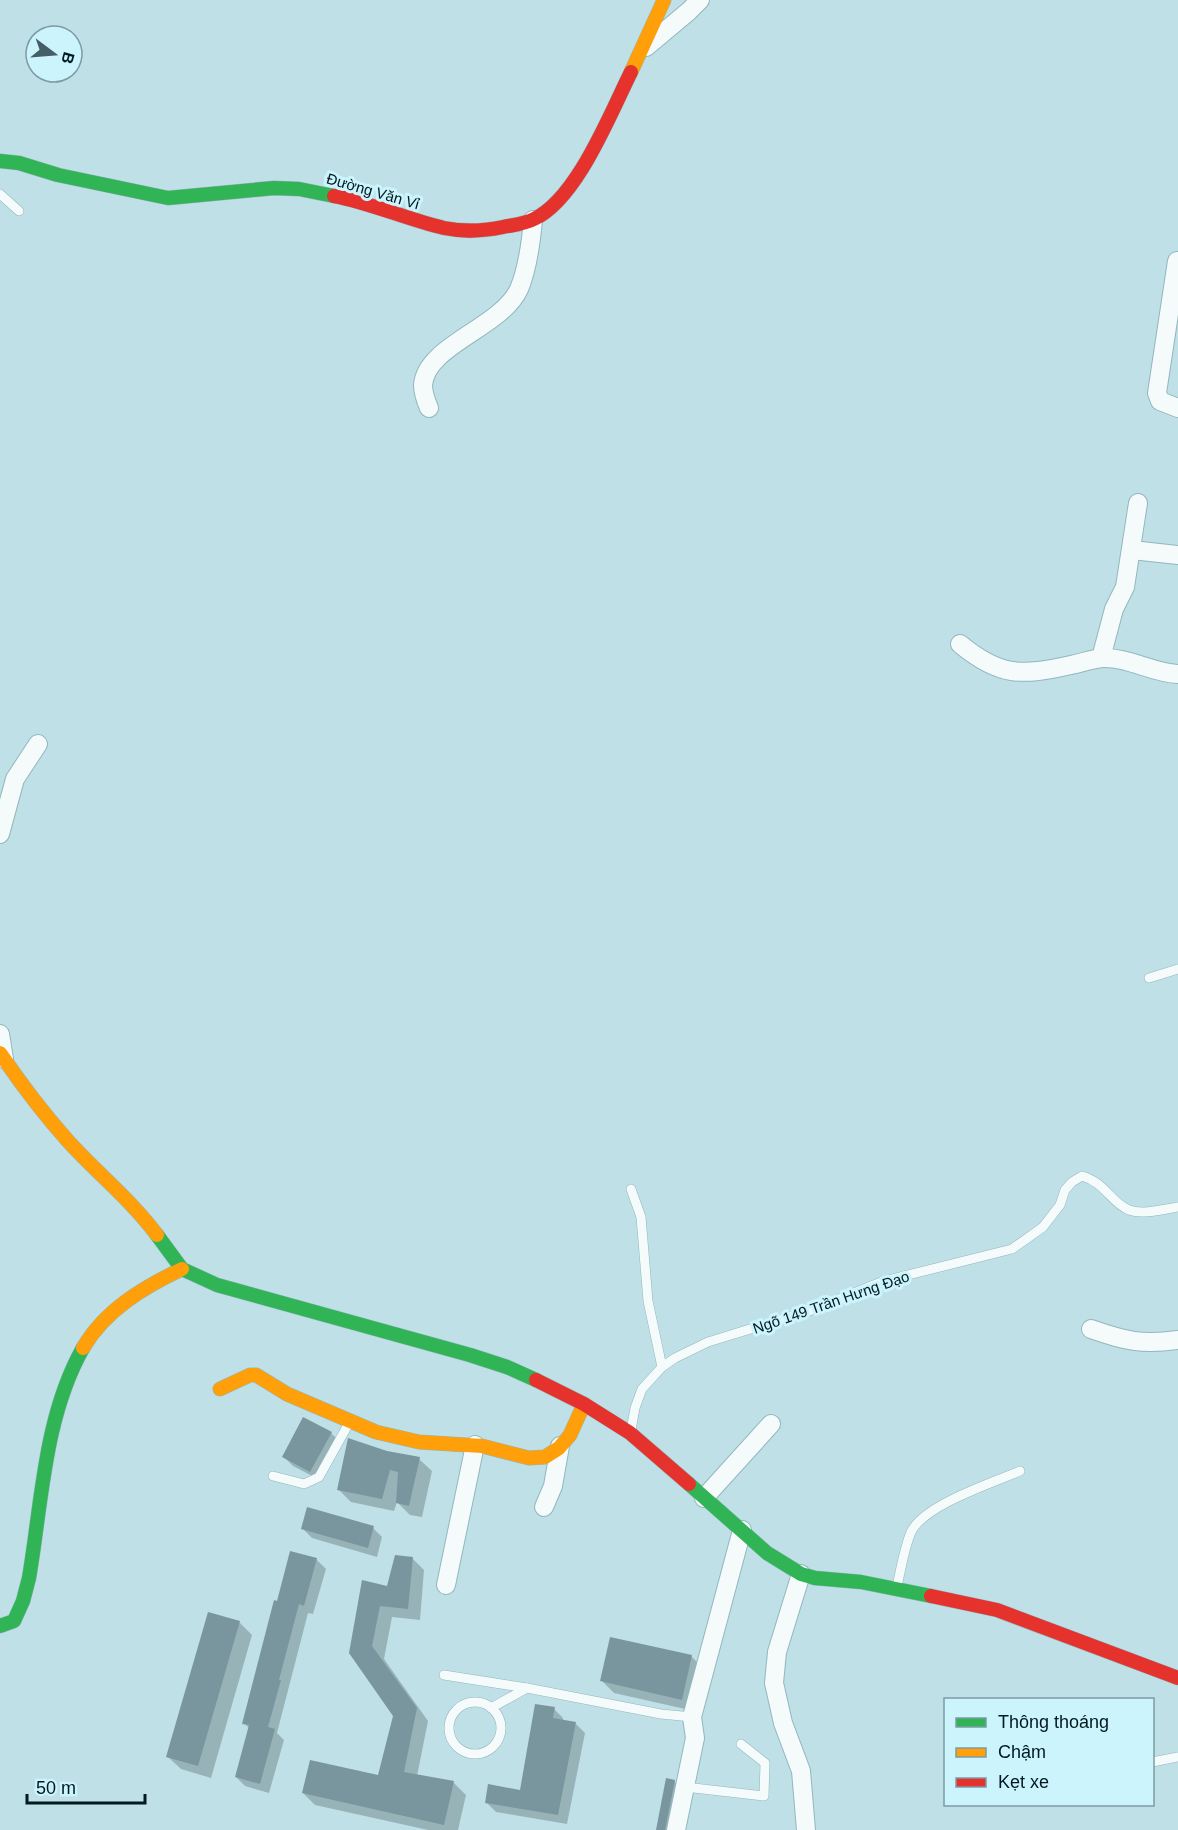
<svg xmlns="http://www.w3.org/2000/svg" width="1178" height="1830" font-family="Helvetica,sans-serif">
<rect width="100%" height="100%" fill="#bfe0e7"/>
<g fill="#0003">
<polygon points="331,1433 340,1442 320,1480 293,1466 284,1457"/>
<polygon points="419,1459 432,1471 422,1517 410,1515 397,1502 394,1511 351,1502 338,1489"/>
<polygon points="373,1528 382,1537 377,1557 312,1538 303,1529"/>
<polygon points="412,1558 424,1570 420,1620 392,1617 384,1659 428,1721 417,1776 454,1783 466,1795 458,1830 428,1830 315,1805 303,1793 379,1777 394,1716 351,1653 388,1588"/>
<polygon points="316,1559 326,1569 313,1614 308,1613 277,1733 284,1740 269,1793 245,1786 236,1777 250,1729 244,1723 278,1603"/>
<polygon points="239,1622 252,1635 211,1778 181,1769 168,1757"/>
<polygon points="691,1656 704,1669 694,1711 614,1693 602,1681"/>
<polygon points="554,1709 563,1718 563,1721 576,1724 585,1733 567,1824 496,1812 487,1803 521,1791"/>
<polygon points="674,1781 683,1791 675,1830 657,1830"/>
</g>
<g fill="#79959e">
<polygon points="303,1417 332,1432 310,1472 282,1457"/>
<polygon points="348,1438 387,1451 420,1457 409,1506 396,1503 398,1472 390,1470 382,1499 337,1490"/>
<polygon points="307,1507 374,1526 368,1548 301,1529"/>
<polygon points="290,1551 317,1558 304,1606 299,1604 279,1680 281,1680 268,1727 275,1729 260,1784 235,1777 249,1725 242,1724 274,1600 277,1601"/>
<polygon points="395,1555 413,1557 408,1609 380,1606 372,1646 417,1708 404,1772 454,1781 444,1825 302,1793 310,1760 378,1775 393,1716 349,1653 362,1580 387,1586"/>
<polygon points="208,1612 240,1621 198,1766 166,1757"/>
<polygon points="610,1637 692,1655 682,1700 600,1681"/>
<polygon points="535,1704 555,1707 553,1718 576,1722 558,1815 485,1803 488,1784 520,1790"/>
<polygon points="666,1778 675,1780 665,1830 656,1830"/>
</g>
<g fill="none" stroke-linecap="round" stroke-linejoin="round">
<g stroke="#92b7be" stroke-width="10">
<g id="lane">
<polyline points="0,194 19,211"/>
<polyline points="1149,978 1178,969"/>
<polyline points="631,1189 641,1217 648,1301 662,1367"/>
<path d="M 631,1430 L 635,1408 L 642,1389 L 662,1367 L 675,1358 L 708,1342 L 809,1311 L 884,1281 L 1012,1249 L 1043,1227 L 1060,1205 L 1065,1190 L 1072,1182 L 1082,1176 C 1106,1183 1110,1202 1129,1210 C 1143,1215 1164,1209 1178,1207"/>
<polyline points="273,1476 304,1484 319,1477 349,1423"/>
<path d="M 897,1586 C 901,1569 904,1549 911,1532 C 924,1505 992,1483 1020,1471"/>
<polyline points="444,1675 527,1688"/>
<circle cx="475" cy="1728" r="26"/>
<polyline points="491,1708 527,1688 661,1714 692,1717"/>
<polyline points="1152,1762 1178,1757"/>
<polyline points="685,1787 764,1796 765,1763 741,1744"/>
</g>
</g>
<g stroke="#92b7be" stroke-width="20">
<g id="street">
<polyline points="646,47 689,11 700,0"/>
<polyline points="1177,261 1157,393 1160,401 1178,408"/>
<path d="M 429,408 C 426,401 423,393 423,385 C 426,345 501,328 519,289 C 528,268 531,242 533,220"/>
<polyline points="1132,550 1178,555"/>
<path d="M 960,644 C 1000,677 1021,676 1071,665 C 1081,663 1092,659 1102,658 C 1129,657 1152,673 1178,674"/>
<polyline points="1101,658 1114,609 1125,587 1138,503"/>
<polyline points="0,834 15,779 38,744"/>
<polyline points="0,1034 4,1059"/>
<path d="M 1091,1329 C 1125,1341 1142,1345 1178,1340"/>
<polyline points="704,1498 771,1424"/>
<polyline points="544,1507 553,1486 560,1446"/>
<polyline points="801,1574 777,1652 774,1683 783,1723 801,1771 806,1830"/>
<polyline points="446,1585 475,1445"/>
<polyline points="676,1830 695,1738 692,1717 742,1530"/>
</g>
</g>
<g stroke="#92b7be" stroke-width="15">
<g id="fast">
<polyline points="0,161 19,163 58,175 168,198 274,188 299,189 334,196"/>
<polyline points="157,1235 182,1269 217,1285 470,1355 507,1367 536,1380"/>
<polyline points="689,1484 767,1553 801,1574 815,1578 861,1582 931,1596"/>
<path d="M 0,1626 L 14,1621 L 23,1601 L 29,1578 C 42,1502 44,1417 83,1348"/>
</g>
</g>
<g stroke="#92b7be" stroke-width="15">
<g id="slow">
<polyline points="631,72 664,0"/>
<path d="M 0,1053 C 21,1084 43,1113 68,1141 C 97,1173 131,1200 157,1235"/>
<path d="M 83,1348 C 105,1310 144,1287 182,1269"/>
<polyline points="220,1389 250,1375 256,1375 287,1394 376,1432 419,1442 482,1446 529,1458 545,1457 559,1448 570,1435 584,1404"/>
</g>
</g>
<g stroke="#92b7be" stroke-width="15">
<g id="jam">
<path d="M 334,196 C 371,203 406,219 444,228 C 463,232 484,231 503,227 C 513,225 525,224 534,219 C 577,199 610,114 631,72"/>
<polyline points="536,1380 584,1404 630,1433 689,1484"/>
<polyline points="931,1596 997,1610 1178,1678"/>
</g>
</g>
<use href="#lane" stroke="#f5fafb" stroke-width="9"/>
<use href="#street" stroke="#f5fafb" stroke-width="18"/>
<use href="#fast" stroke="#30b455" stroke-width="14"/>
<use href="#slow" stroke="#ff9f0a" stroke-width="14"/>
<use href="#jam" stroke="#e5322d" stroke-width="14"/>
</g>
<g text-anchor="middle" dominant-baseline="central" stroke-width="6" stroke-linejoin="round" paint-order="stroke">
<g font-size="15" fill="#02191f" stroke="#ccf4fd">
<text transform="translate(373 191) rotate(16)">Đường Văn Vỉ</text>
<text transform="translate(831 1302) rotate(-19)">Ngõ 149 Trần Hưng Đạo</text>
</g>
</g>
<rect x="944" y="1698" width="210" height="108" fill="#ccf4fd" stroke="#7b9ca4" stroke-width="1.5"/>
<rect x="956" y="1718" width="30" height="9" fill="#30b455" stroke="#7b9ca4" stroke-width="1.5"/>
<text x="998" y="1728" font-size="18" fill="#02191f">Thông thoáng</text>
<rect x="956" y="1748" width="30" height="9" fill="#ff9f0a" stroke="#7b9ca4" stroke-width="1.5"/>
<text x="998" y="1758" font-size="18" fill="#02191f">Chậm</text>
<rect x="956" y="1778" width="30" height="9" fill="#e5322d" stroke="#7b9ca4" stroke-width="1.5"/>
<text x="998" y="1788" font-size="18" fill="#02191f">Kẹt xe</text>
<g transform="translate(54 54) rotate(106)"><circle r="28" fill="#ccf4fd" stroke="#7b9ca4" stroke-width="1.5"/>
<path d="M0-4.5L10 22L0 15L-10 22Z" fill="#445f65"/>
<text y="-9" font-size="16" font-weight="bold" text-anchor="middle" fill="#02191f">B</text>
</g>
<path d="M27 1794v9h118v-9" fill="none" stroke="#02191f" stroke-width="3"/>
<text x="36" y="1794" font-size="18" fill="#02191f" stroke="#ccf4fd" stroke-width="4.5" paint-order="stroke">50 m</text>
</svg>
